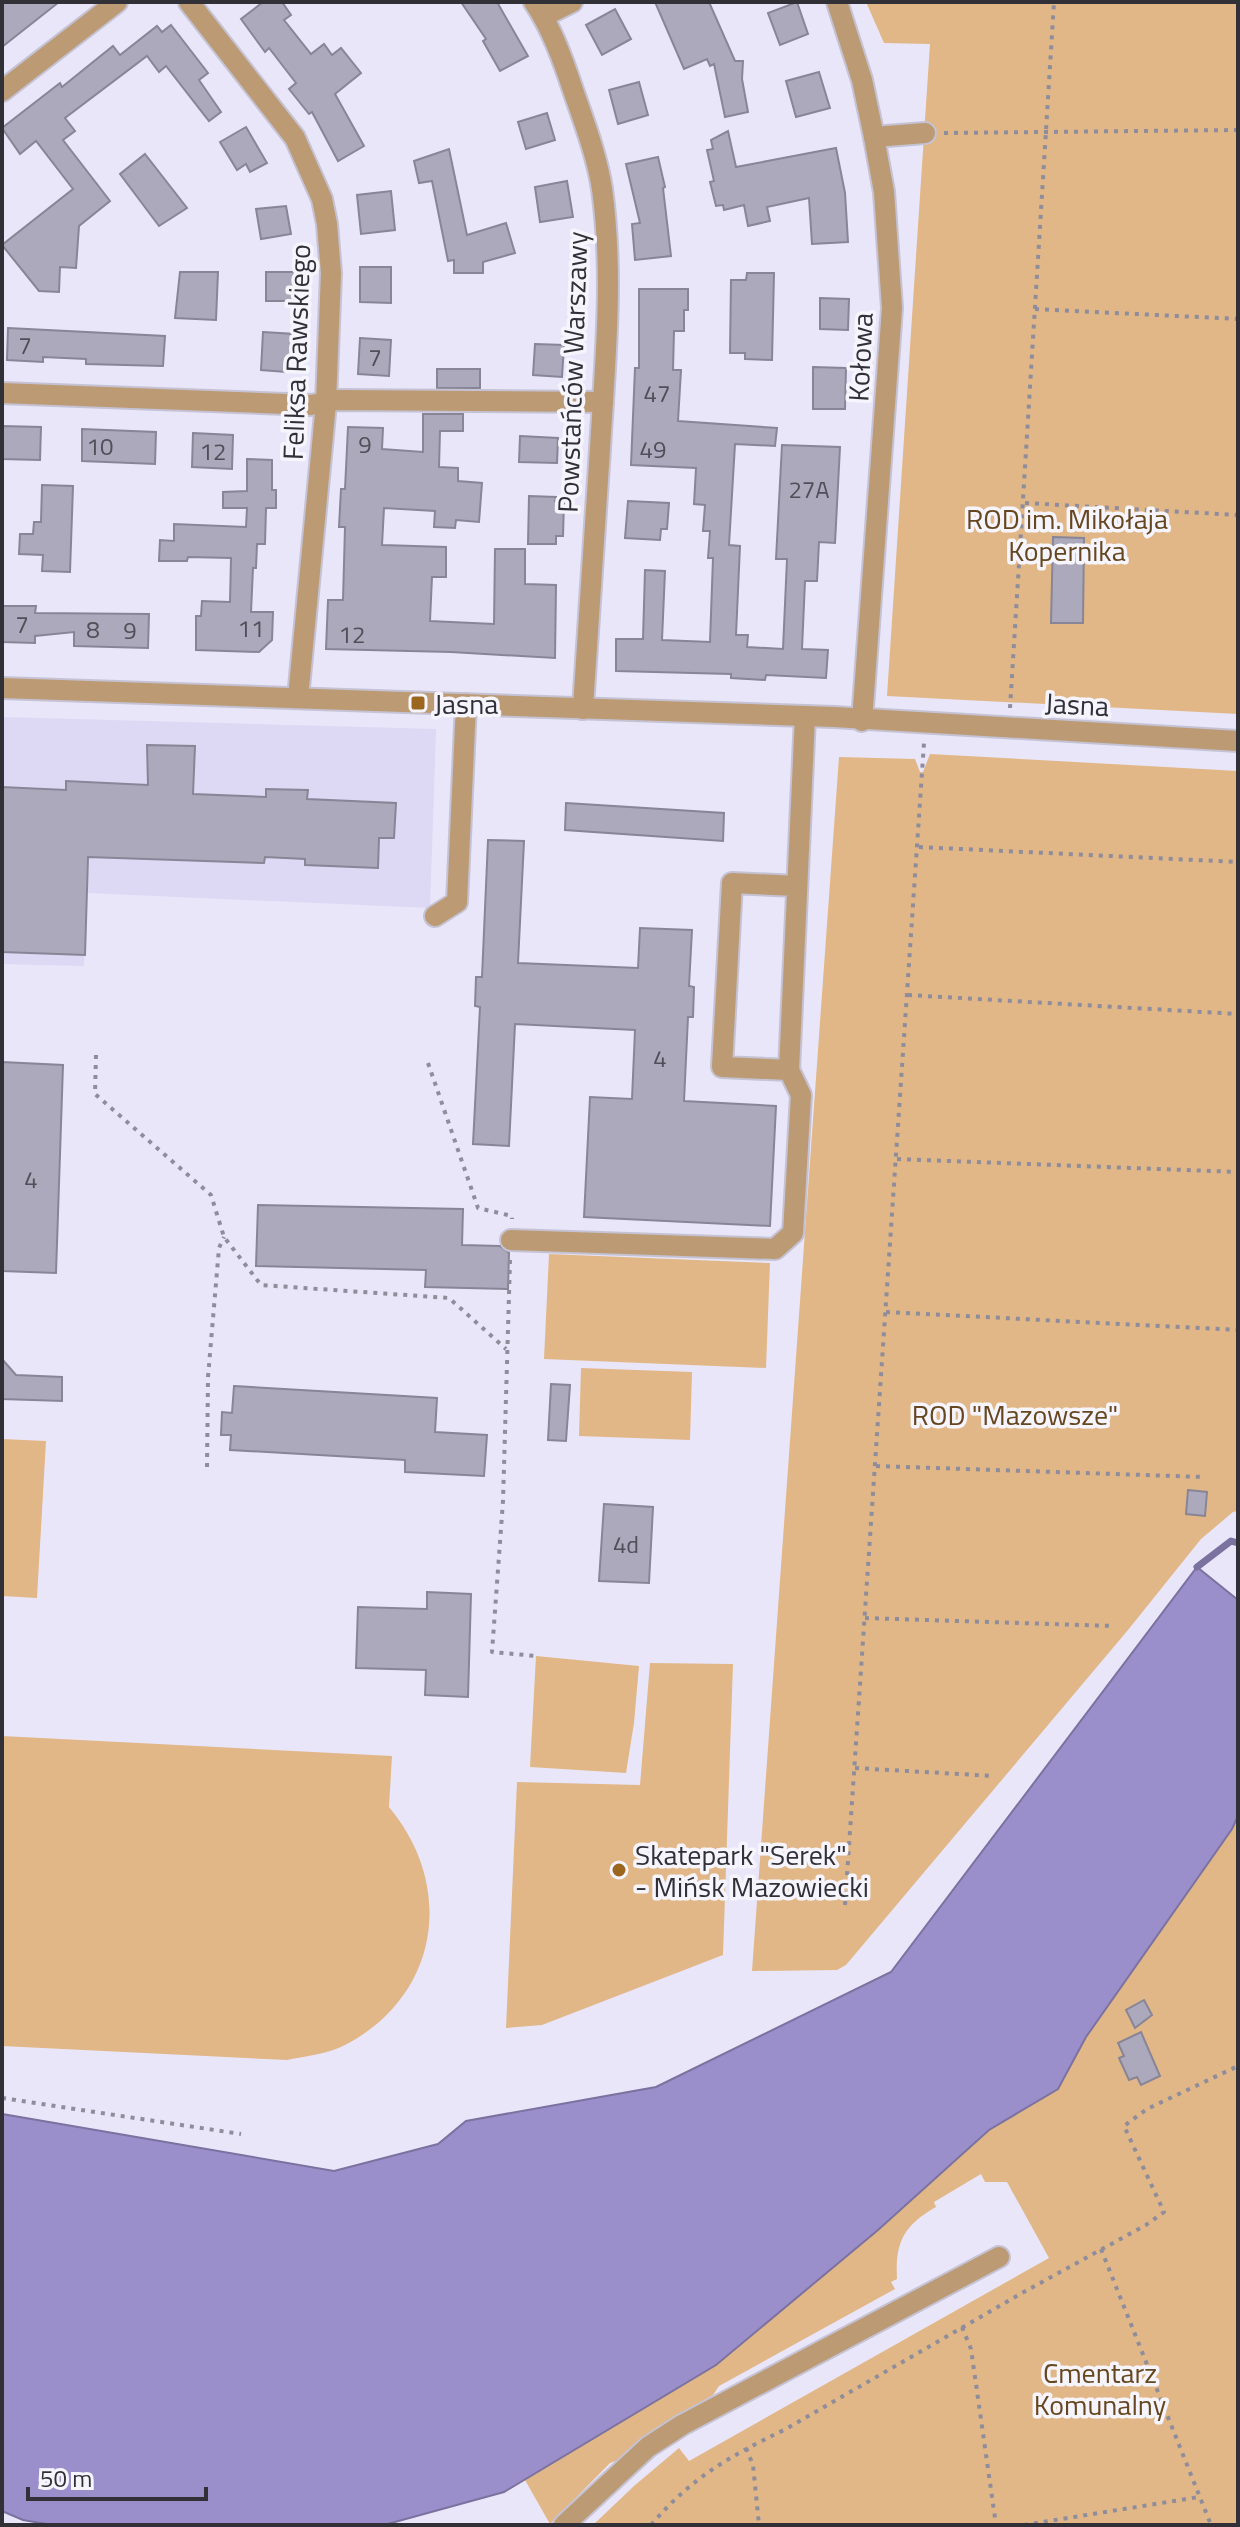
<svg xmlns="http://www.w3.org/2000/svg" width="1240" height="2527" font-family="'Titillium Web',sans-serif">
<rect width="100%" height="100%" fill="#e9e6fa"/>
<polygon fill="#ddd8f4" points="2,717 436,729 430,908 87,893 84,966 2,964"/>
<g fill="#e1b787">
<polygon points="866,2 1238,2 1238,714 887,696 930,44 884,43"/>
<polygon points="930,754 1238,771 1238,1511 1233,1512 1201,1539 1128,1630 846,1965 837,1970 752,1971 839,757 915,759 920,772 923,772"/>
<polygon points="549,1254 770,1263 766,1368 544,1359"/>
<polygon points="581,1368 692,1372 690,1440 579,1436"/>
<polygon points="2,1439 46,1441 37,1598 2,1596"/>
<polygon points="536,1656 639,1666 634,1723 626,1773 530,1767"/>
<polygon points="650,1663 733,1664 723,1955 542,2025 506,2028 517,1782 640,1785"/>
<path d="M 2,1736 L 392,1756 L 389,1807 C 455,1886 440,1994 347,2044 C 328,2054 307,2056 287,2060 L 2,2046 Z"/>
<path d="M 1238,1816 L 1238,2525 L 593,2525 L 634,2486 L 679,2448 L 689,2461 L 1049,2258 L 1007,2182 L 985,2182 L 981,2174 L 934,2202 L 936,2207 C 904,2225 895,2242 897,2279 L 891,2282 L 895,2289 L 719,2386 L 713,2395 L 651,2431 L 619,2460 L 610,2463 L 550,2524 L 525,2480 L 716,2365 L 878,2230 L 989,2130 L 1037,2102 L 1064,2079 L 1086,2037 L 1232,1829 Z"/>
</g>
<polygon fill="#9b8fcb" stroke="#7b729f" stroke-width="2" points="1197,1567 1238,1600 1238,1816 1232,1829 1086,2037 1058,2089 989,2130 878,2230 716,2365 504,2492 384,2525 52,2525 23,2520 2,2511 2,2114 334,2171 438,2144 466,2121 656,2087 891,1972"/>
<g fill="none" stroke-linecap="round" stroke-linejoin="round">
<polyline stroke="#7b729f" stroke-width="7" points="1197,1567 1231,1541 1238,1543"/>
</g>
<g fill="#aca9bc" stroke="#888597" stroke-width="2">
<polygon points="2,2 59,2 2,47"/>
<polygon points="263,2 282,2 291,15 284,20 311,54 324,44 332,55 341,48 361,73 335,94 364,146 338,161 312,112 309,114 289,89 296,83 269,48 265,52 241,19"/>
<polygon points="461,2 497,2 528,56 500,71 483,41 486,39"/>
<polygon points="655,2 709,2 735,61 743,61 742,79 748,112 725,117 714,64 710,66 707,59 684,69"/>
<polygon points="797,2 808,34 780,45 768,13"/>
<polygon points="615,9 631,39 602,55 586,25"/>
<polygon points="171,25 208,73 199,80 221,112 209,121 166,66 159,72 147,56 65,118 75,131 63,140 110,201 79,226 76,268 60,267 59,292 39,291 2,245 73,189 36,141 20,154 2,128 60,83 62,87 113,46 120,55 157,26 162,32"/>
<polygon points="819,72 830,108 796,117 786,81"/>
<polygon points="639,82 648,115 618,124 609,90"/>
<polygon points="547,113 555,140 526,149 518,122"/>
<polygon points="246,127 267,163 250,172 246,164 237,170 220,142"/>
<polygon points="728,131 736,167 836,148 845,193 848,242 812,244 809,198 767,207 770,221 748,226 744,205 724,210 723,205 716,206 710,182 714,181 707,150 713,149 711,140"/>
<polygon points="449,149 467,235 506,223 515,253 483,262 483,273 454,273 454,260 448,261 432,181 419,183 414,161"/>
<polygon points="145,154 187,208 159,226 120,174"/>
<polygon points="658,157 665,187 663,188 671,256 635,260 632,224 640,223 626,164"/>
<polygon points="567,181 573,217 540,222 535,187"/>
<polygon points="391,191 395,230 361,234 357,195"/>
<polygon points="286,206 291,234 261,239 256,209"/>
<polygon points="360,267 391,267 391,303 360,302"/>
<polygon points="180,272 218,272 216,320 175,318"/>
<rect x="266" y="272" width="30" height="29"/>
<polygon points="747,273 774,273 772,360 745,359 745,353 730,353 731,280 746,280"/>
<polygon points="639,289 688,289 688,310 684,310 684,331 674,331 673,370 681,370 678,421 777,428 775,446 735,444 729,545 740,546 736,635 748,635 747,647 783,649 787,559 776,559 782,445 840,447 835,543 819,542 817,581 805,581 802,649 828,650 826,678 766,675 765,680 731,678 731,674 616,671 616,639 643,639 645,570 665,571 662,640 710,642 713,558 708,558 710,531 703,531 705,505 694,504 696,468 631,465 635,368 639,368"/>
<polygon points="820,298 849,299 848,330 820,329"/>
<polygon points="8,328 165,336 163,366 86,364 86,359 43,357 43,362 7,360"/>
<polygon points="263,332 295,334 294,357 288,356 286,372 261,370"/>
<polygon points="360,338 391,340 389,376 358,374"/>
<polygon points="535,344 564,345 562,377 533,375"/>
<polygon points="813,367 846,368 845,409 813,409"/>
<rect x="437" y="369" width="43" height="19"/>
<polygon points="423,414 463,414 463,431 440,431 439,467 458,468 458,481 482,483 479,522 456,520 455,528 434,527 435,511 384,508 382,545 446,547 446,577 432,577 430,621 494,624 495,549 525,549 525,584 556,585 555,658 451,652 326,649 328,600 343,600 345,527 339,527 341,489 345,489 348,427 383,428 382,449 423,452"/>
<polygon points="2,426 41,427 40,460 2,459"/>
<polygon points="82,429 156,432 155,464 82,461"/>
<polygon points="193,433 233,435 232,469 192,467"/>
<polygon points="520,436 558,438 557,463 519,462"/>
<polygon points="247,459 272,460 272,490 276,490 276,508 266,508 265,544 257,544 256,568 253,568 251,612 273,612 272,640 259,652 196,650 196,616 201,616 202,601 230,602 231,558 188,557 187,561 159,561 160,540 174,541 174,524 246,527 247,508 223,508 223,492 247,491"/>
<polygon points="42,485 73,486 70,572 42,571 43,555 19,554 20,534 33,534 34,522 41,522"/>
<polygon points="529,496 556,497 555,501 564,501 563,536 556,536 556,544 528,544"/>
<polygon points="628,501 669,503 667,529 661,529 660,540 625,538"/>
<polygon points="1053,537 1084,538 1083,623 1051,623"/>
<polygon points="2,606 36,606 35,613 149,614 148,648 74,646 74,632 35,636 35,643 2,642"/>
<polygon points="147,745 195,746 193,794 266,797 266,789 308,790 307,799 396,803 394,838 379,838 378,868 305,865 305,859 265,857 264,863 88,857 85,955 2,952 2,787 66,790 66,781 148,785"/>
<polygon points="566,803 724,813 723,841 565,830"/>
<polygon points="488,840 524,841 518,963 638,968 640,928 692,930 689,986 694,987 693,1017 688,1017 684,1101 776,1106 770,1226 584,1217 590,1097 632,1099 635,1030 515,1024 509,1146 473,1144 480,1007 475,1006 476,977 482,977"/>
<polygon points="2,1062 63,1065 56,1273 2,1271"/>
<polygon points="258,1205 463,1209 462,1245 500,1246 509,1253 508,1289 425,1287 426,1270 256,1266"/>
<polygon points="2,1359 16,1375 62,1377 62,1401 2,1399"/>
<polygon points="551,1384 570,1385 566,1441 548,1440"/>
<polygon points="234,1386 437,1398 435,1432 487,1435 484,1476 405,1472 405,1460 230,1450 231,1435 221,1435 222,1412 232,1413"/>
<polygon points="1188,1490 1207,1492 1205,1516 1186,1514"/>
<polygon points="604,1504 653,1507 649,1583 599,1581"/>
<polygon points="427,1592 471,1594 468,1697 425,1695 426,1670 356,1668 358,1607 427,1609"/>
<polygon points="1144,2000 1152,2015 1135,2028 1126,2010"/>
<polygon points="1141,2032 1160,2076 1141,2085 1137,2077 1129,2080 1119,2058 1124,2056 1118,2043"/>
</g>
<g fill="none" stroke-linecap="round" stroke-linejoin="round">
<g stroke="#c4c2d3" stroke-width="24">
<g id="minor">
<polyline points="189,2 295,138 322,199 327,224 331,273 326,403 298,698"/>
<path d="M 534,2 C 552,29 563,60 573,90 C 584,122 597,156 602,189 C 614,275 605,363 600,449 C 594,535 588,622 583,709"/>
<polyline points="837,2 862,80 874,137 884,192 892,308 862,721"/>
<polyline points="544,16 572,2"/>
<polyline points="2,91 117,2"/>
<polyline points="874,137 925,133"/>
<polyline points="2,393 311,405 338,400 603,402"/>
<polyline points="2,688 834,717 1238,741"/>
<polyline points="797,886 732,883 722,1067 789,1070 805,716"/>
<polyline points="435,916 457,902 466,704"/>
<polyline points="511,1240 775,1249 793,1233 801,1095 789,1070"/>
<polyline points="564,2525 648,2447 682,2425 999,2257"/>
</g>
</g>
<g stroke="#8f8d9b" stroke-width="4" stroke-dasharray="4 6" stroke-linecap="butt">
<polyline points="944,133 1238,130"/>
<polyline points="1035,309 1238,319"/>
<polyline points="1025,503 1238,515"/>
<polyline points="1010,708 1054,2"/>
<polyline points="919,847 1238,862"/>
<polyline points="908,995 1238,1014"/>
<polyline points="96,1055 95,1094 211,1195 224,1237 261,1285 449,1298 506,1349"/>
<polyline points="428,1063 478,1208 512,1216 512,1219"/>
<polyline points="897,1159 1238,1172"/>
<polyline points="510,1260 503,1501 492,1652 536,1656"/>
<polyline points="886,1312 1238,1330"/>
<polyline points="876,1466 1204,1477"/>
<polyline points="207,1467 208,1377 219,1248 224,1237"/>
<polyline points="865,1618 1113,1626"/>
<polyline points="855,1768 994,1776"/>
<polyline points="845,1905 924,743"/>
<polyline points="2,2098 241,2134"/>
<polyline points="1101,2249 1211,2525"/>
<polyline points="962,2327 971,2349 996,2525"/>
<polyline points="746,2448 753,2465 759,2525"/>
<path d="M 651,2525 C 692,2477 730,2456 786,2429 L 1022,2293 L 1146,2225 L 1164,2212 L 1124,2126 L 1147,2109 L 1238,2066"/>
<polyline points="1024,2525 1199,2497"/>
</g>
<use href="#minor" stroke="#bc9a74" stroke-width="20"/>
</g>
<g fill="#9b661e" stroke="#f6f5fd" stroke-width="3">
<rect x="410" y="695" width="16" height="16" rx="4"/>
<circle cx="619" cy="1870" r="8"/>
</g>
<g text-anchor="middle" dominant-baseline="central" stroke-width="7" stroke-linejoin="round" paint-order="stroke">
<g font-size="24" fill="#504e58">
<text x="25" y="345">7</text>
<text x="375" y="357">7</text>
<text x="657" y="393">47</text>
<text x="365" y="444">9</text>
<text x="100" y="446">10</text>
<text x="653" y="449">49</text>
<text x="213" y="451">12</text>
<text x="809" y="489">27A</text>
<text x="22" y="624">7</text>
<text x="251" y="628">11</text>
<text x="93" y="629">8</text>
<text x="130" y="630">9</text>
<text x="352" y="634">12</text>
<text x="660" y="1058">4</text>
<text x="31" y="1179">4</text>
<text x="626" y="1544">4d</text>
</g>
<g font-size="28" fill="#313037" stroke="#f6f5fd">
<text transform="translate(296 352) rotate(-88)">Feliksa Rawskiego</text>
<text transform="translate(860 357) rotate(-87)">Kołowa</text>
<text transform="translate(572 372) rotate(-88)">Powstańców Warszawy</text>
<text transform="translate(1077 704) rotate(3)">Jasna</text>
</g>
<g font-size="28" fill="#66461e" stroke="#f6f5fd">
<text x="1067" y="518">ROD im. Mikołaja<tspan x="1067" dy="32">Kopernika</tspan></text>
<text x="1015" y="1414">ROD "Mazowsze"</text>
<text x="1100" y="2372">Cmentarz<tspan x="1100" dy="32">Komunalny</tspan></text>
</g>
<g font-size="28" fill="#313037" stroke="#f6f5fd" text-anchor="start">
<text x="434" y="703">Jasna</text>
<text x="635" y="1854">Skatepark "Serek"<tspan x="635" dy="32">- Mińsk Mazowiecki</tspan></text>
</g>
</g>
<rect width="1240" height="2527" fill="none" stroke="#313037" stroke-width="8"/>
<path d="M28 2487v12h178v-12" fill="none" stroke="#313037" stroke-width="4"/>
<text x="40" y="2487" font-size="24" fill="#313037" stroke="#f6f5fd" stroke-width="6" paint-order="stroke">50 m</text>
</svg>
